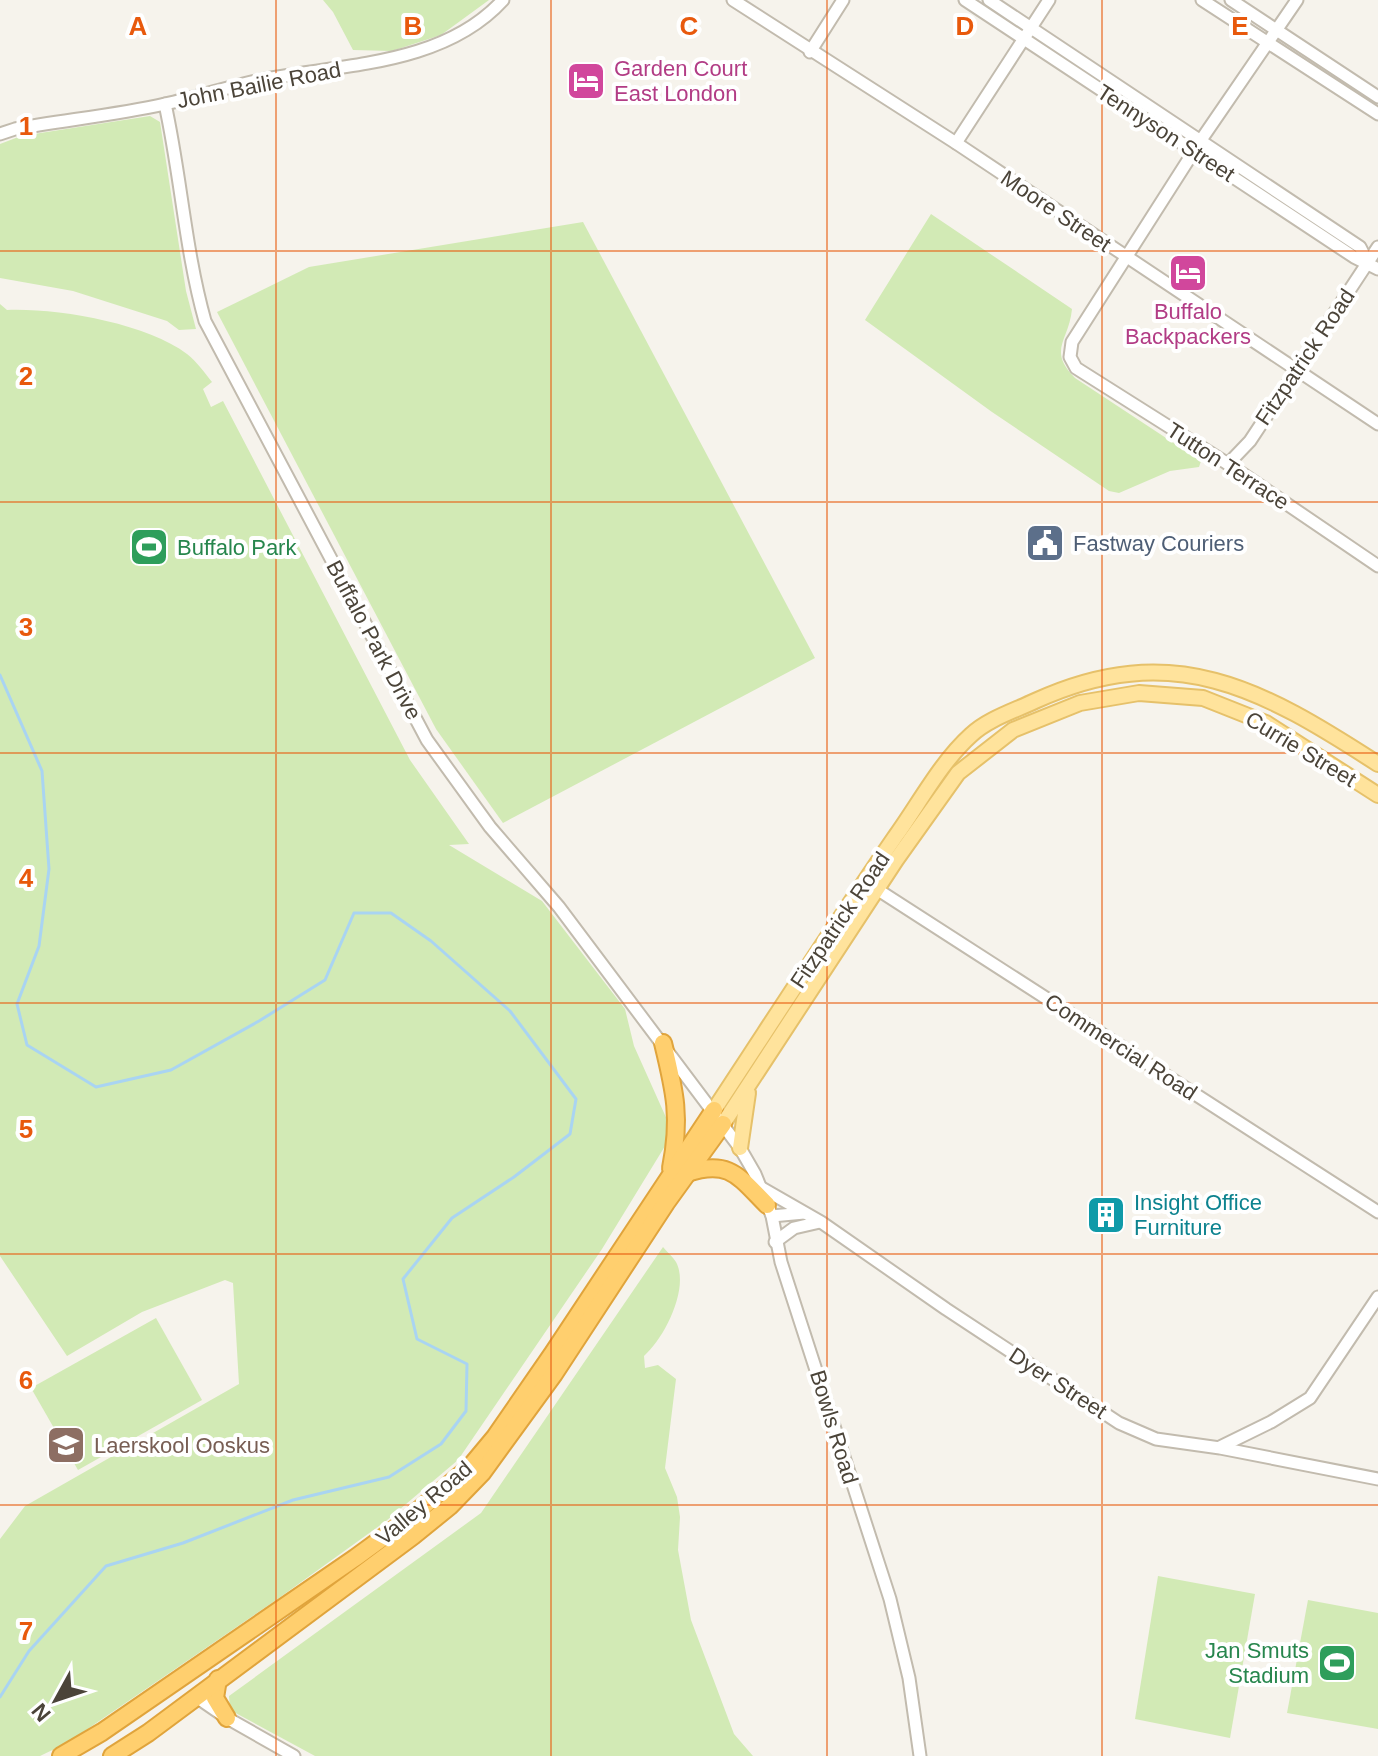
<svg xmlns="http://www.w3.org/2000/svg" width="1378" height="1756" font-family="Helvetica,sans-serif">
<rect width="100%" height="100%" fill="#f6f3ec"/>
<g fill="#d2eab5">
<polygon points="323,0 489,0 441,35 392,51 353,50 333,12"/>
<polygon points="150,116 160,122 186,291 196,329 179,330 167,321 73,291 0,278 0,144 21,136"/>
<path d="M 931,214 L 1072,309 C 1069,341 1047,350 1075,378 L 1201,461 L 1199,467 L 1170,471 L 1119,493 L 1109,491 L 992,412 L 865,320 Z"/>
<polygon points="583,222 815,658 503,823 436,729 217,312 309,267"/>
<path d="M 0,304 L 7,310 C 57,308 146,323 187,354 C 197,362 204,372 212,382 L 203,389 L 211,407 L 223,401 L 410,760 L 469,844 L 449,845 L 542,901 L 625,1009 L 634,1046 L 673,1133 L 602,1249 L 458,1460 L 386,1521 L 279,1598 L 67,1743 L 40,1756 L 0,1756 L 0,1539 L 25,1506 L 239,1384 L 233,1283 L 225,1280 L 142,1312 L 67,1356 L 0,1256 Z"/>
<path d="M 663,1247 C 667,1252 673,1257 676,1262 C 690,1288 664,1339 644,1356 L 645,1368 L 658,1365 L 676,1379 L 665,1468 L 677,1497 L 680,1517 L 678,1550 L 691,1620 L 734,1734 L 753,1756 L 315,1756 L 230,1710 L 229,1696 L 481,1513 Z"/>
<polygon points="156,1318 202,1400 78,1470 31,1388"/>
<polygon points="1158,1576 1255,1594 1230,1738 1135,1719"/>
<polygon points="1308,1600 1378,1613 1378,1729 1287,1713"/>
</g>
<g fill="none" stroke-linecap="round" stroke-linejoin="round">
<polyline stroke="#a9d4f2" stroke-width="3" points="0,675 42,771 49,869 39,946 17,1004 27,1045 96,1087 171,1070 259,1021 325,980 354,913 391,913 431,941 510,1011 576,1099 570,1134 514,1177 452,1218 403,1279 417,1339 467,1364 466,1411 441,1444 389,1477 293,1500 183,1543 106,1566 29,1651 0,1697"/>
<g stroke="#c2bbae" stroke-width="15">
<g id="minor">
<polyline points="733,0 956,143 1378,424"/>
<polyline points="965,0 1354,257 1378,269"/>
<polyline points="989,0 1360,247 1368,263"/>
<polyline points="1202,0 1378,114"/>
<polyline points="1231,0 1378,97"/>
<polyline points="1297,0 1201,140 1072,342 1070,357 1076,368 1228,464 1378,566"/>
<polyline points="810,52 843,0"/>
<path d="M 165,104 C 181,176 185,250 205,321 L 427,740 L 490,827 L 559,907 L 740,1148 L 755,1174 L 772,1216 L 781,1262 L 890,1599 L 909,1678 L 920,1756"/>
<path d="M 0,134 L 15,129 C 65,120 116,115 165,104 C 197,97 228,87 260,80 C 341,64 443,66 503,0"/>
<polyline points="956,143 1049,0"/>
<polyline points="1228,464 1250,441 1378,247"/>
<polyline points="872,886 1378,1212"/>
<polyline points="760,1187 821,1222 946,1309 1119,1423 1156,1439 1220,1448 1378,1479"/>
<polyline points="772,1216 804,1213"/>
<polyline points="775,1242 794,1228 820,1222"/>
<polyline points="1220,1447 1271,1422 1310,1398 1378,1297"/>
<polyline points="195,1696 227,1718 294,1756"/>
</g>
</g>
<g stroke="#e6c16a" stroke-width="18">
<g id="major">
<path d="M 714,1110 C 774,1019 833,927 895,837 C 919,804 940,763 971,735 C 988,719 1014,711 1035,701 C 1173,638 1262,689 1378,764"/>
<polyline points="723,1124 896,860 958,773 1013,730 1080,703 1139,693 1203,698 1266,723 1378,795"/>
<polyline points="740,1148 748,1093"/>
</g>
</g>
<g stroke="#e0a43c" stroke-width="20">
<g id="highway">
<path d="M 663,1043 C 675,1092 681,1118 671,1168"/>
<path d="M 687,1173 C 730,1159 739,1177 767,1205"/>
<polyline points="218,1679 215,1698 227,1718"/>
<polyline points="61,1756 102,1732 355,1558 407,1520 470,1467 495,1437 553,1353 714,1110"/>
<polyline points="112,1756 148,1733 413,1536 450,1506 482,1473 554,1374 666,1203 723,1124"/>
</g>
</g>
<use href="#minor" stroke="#fff" stroke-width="11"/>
<use href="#major" stroke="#ffe39c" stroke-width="14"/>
<use href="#highway" stroke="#ffcf6e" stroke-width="16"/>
</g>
<path fill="none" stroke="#e8590c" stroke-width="2" stroke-opacity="0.55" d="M 276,0 L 276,1756M 551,0 L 551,1756M 827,0 L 827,1756M 1102,0 L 1102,1756M 0,251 L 1378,251M 0,502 L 1378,502M 0,753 L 1378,753M 0,1003 L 1378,1003M 0,1254 L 1378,1254M 0,1505 L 1378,1505"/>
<defs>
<g id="hotel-square" transform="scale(2)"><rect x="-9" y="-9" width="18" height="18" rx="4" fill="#d1479c" stroke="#fff"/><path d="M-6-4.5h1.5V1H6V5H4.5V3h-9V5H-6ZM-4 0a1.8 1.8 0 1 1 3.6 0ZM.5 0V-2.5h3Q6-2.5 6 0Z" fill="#fff"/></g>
<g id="civic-square" transform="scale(2)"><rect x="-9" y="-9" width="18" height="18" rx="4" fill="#5c6f8a" stroke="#fff"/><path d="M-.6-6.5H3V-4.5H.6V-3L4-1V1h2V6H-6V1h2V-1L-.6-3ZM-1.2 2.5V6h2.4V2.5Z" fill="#fff"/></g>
<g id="stadium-square" transform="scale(2)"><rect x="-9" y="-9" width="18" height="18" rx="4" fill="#2e9e5b" stroke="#fff"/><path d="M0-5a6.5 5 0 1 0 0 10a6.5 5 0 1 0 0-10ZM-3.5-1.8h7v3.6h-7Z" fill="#fff"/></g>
<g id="building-square" transform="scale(2)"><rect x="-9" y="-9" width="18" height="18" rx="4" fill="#0f9aa8" stroke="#fff"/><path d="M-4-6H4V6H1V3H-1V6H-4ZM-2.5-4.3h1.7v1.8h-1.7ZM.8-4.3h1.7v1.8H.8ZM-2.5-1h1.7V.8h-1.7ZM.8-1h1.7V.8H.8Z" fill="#fff"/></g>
<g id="school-square" transform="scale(2)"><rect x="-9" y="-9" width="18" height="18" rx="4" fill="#8d6e63" stroke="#fff"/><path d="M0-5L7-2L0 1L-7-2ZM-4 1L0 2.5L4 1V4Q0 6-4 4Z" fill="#fff"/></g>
</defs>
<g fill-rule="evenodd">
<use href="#hotel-square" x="586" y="81"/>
<use href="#hotel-square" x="1188" y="273"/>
<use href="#civic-square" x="1045" y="543"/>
<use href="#stadium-square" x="149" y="547"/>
<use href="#building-square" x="1106" y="1215"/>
<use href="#school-square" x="66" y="1445"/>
<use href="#stadium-square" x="1337" y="1663"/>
</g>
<g text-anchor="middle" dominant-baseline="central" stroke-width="8" stroke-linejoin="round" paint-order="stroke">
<g font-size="22" fill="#b23c85" stroke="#fff" text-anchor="start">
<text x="614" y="68">Garden Court<tspan x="614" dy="25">East London</tspan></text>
<text x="1188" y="311" text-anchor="middle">Buffalo<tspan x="1188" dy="25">Backpackers</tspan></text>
</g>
<g font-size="22" fill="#4b4439" stroke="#fff">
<text transform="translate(259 85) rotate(-11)">John Bailie Road</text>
<text transform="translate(1166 133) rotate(33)">Tennyson Street</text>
<text transform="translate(1056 211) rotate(34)">Moore Street</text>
<text transform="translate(1305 357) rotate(-56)">Fitzpatrick Road</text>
<text transform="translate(1228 466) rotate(33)">Tutton Terrace</text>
<text transform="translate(374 640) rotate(62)">Buffalo Park Drive</text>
<text transform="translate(1301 749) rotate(31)">Currie Street</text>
<text transform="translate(840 920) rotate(-56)">Fitzpatrick Road</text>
<text transform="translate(1121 1047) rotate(33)">Commercial Road</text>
<text transform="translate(1058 1383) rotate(33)">Dyer Street</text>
<text transform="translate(834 1427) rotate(73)">Bowls Road</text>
<text transform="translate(424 1503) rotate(-40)">Valley Road</text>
</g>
<g font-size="22" fill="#4e5e75" stroke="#fff" text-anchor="start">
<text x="1073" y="543">Fastway Couriers</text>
</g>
<g font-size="22" fill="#27864d" stroke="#fff" text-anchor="start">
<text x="177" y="547">Buffalo Park</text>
<text x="1309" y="1650" text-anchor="end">Jan Smuts<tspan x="1309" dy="25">Stadium</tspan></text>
</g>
<g font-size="22" fill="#0d838f" stroke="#fff" text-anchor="start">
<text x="1134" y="1202">Insight Office<tspan x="1134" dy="25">Furniture</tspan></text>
</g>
<g font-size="22" fill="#785e54" stroke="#fff" text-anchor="start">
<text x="94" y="1445">Laerskool Ooskus</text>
</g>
</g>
<g font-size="26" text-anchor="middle" font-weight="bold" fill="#e8590c" stroke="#fff" stroke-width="8" stroke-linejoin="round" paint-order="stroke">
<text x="138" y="35">A</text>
<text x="413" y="35">B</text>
<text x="689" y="35">C</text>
<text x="965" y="35">D</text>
<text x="1240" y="35">E</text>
<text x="26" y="135">1</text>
<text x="26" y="385">2</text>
<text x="26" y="636">3</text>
<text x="26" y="887">4</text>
<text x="26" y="1138">5</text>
<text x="26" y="1389">6</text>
<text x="26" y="1640">7</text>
</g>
<g transform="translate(56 1700) rotate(230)" stroke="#ffffff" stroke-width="6" paint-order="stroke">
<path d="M0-6L14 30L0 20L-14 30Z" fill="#4b4439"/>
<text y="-12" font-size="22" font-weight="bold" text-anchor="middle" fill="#4b4439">N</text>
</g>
</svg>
